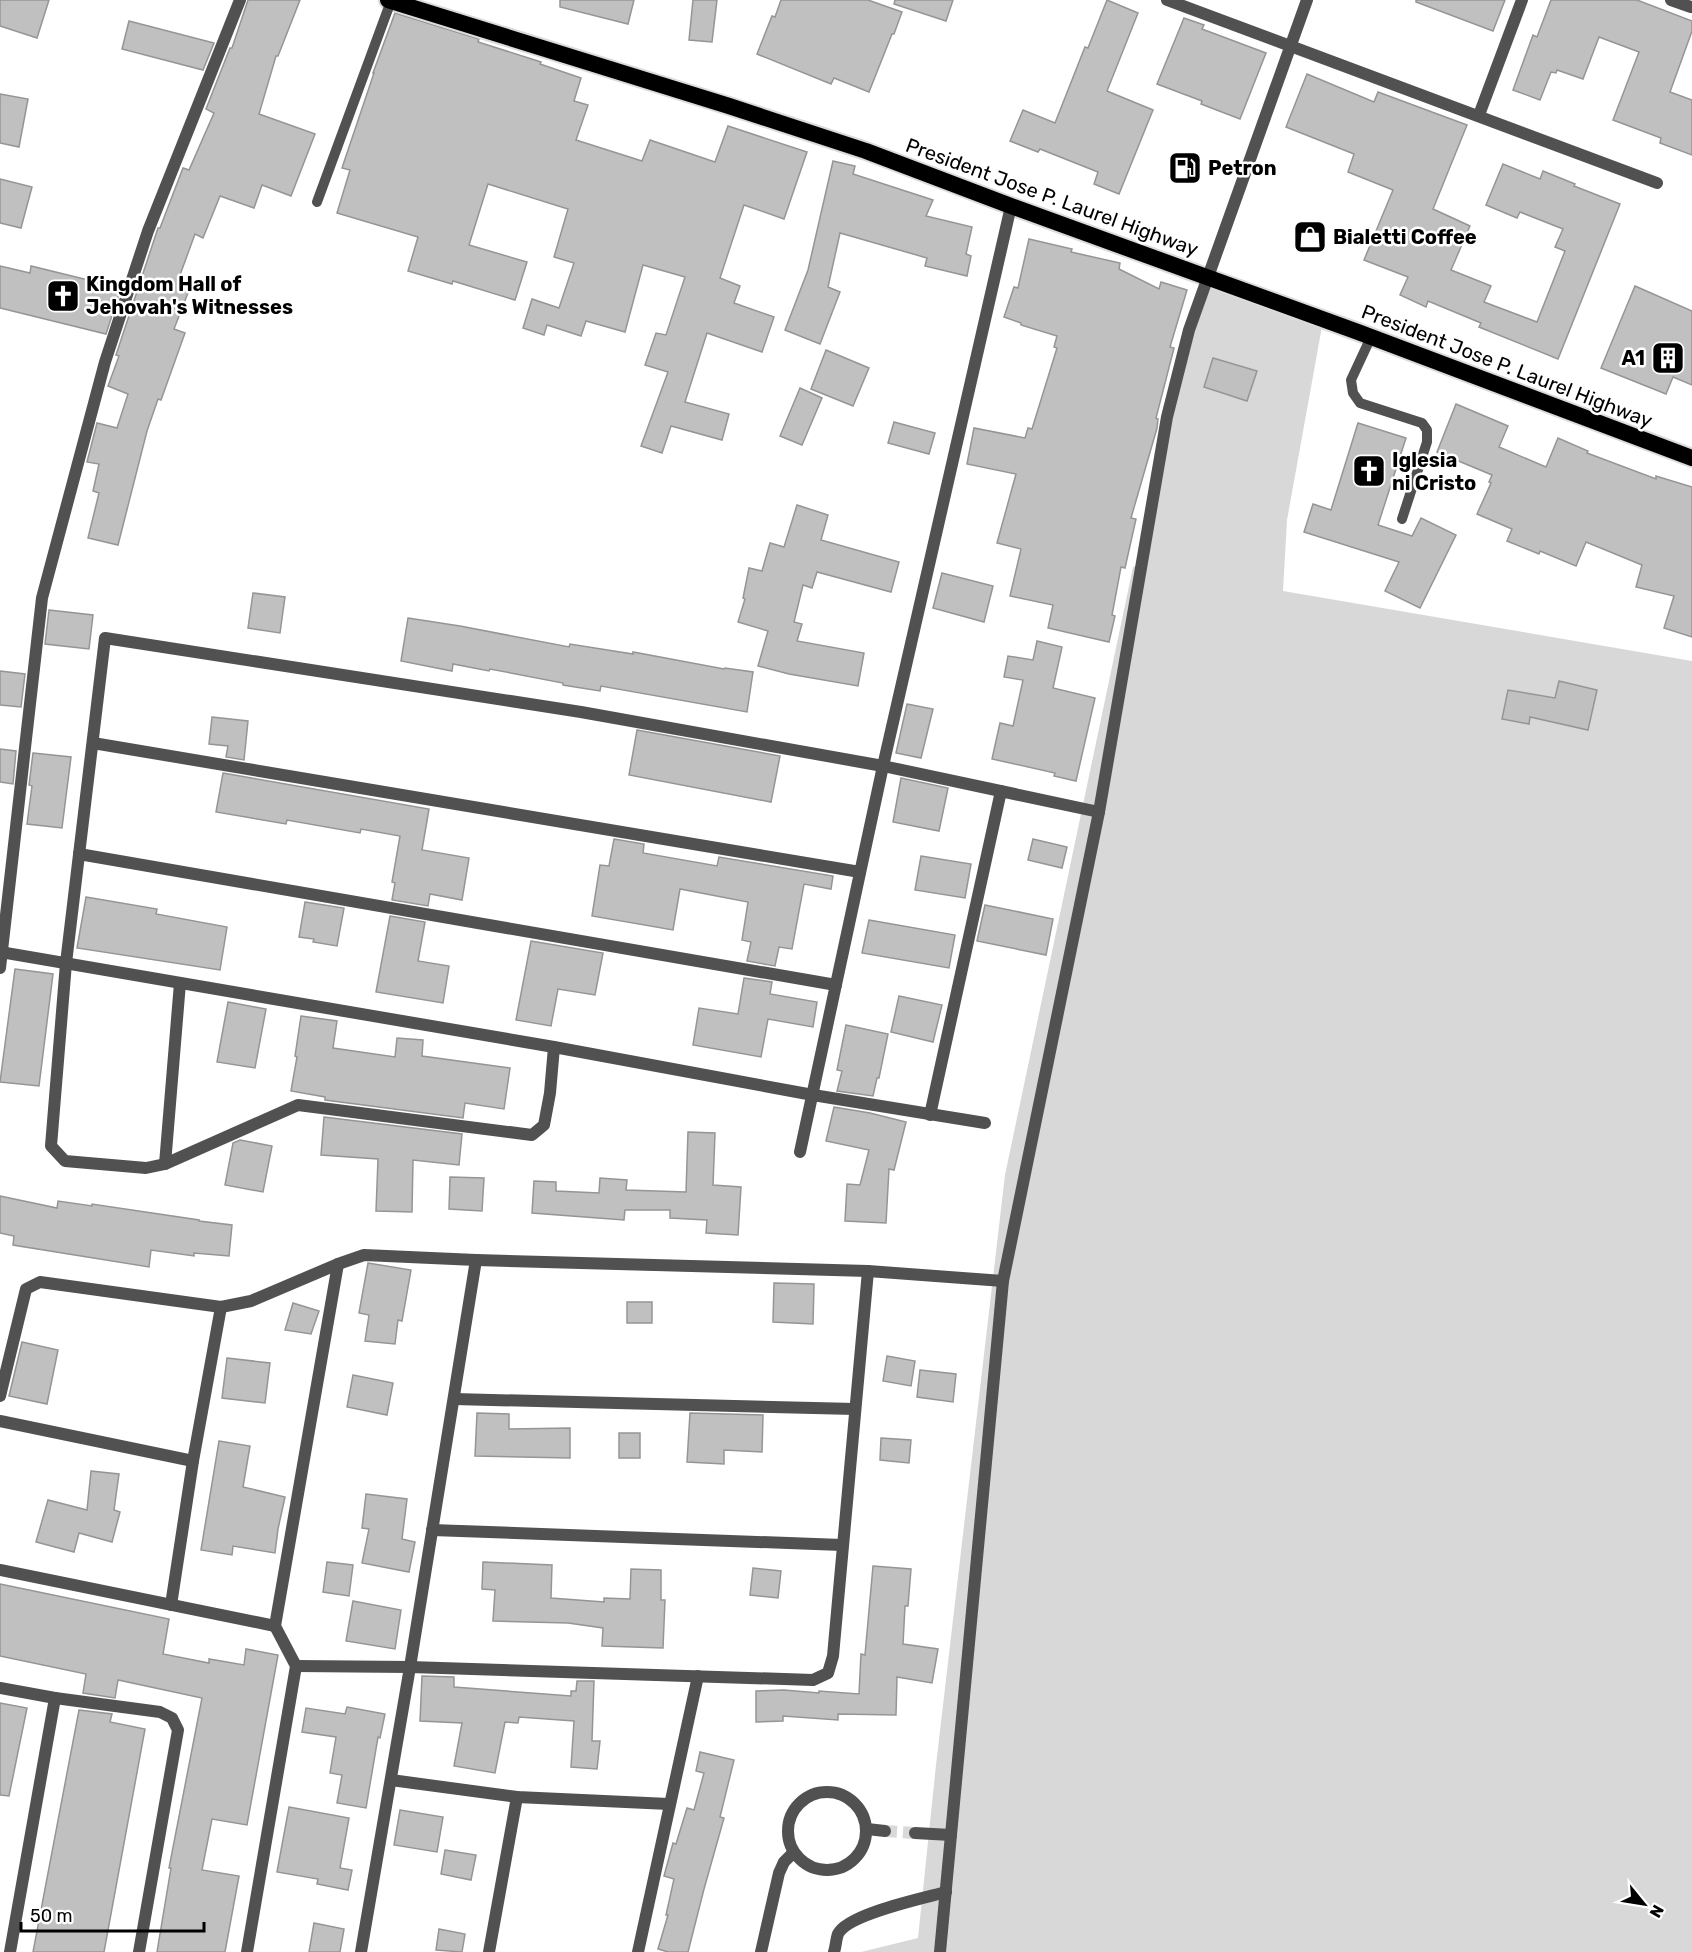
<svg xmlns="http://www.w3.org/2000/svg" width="1692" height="1952" font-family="Rubik,sans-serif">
<rect width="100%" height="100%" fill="#fff"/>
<polygon fill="#d8d8d8" points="1208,278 1323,321 1287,520 1283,591 1692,661 1692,1952 861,1952 918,1938 936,1765 1005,1175 1133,567 1142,563 1158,472"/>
<g fill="#c0c0c0" stroke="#959595" stroke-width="1.5">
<polygon points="0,0 49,0 37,38 0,26"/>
<polygon points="248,0 300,0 278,56 276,56 259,114 315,134 291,196 262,185 254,208 220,196 203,238 195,234 180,275 193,280 174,329 185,333 161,400 158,399 147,431 118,545 88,538 99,493 93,491 99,464 87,462 97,423 117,428 128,394 108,386 119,356 116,355 158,228 160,228 183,168 189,170 214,113 206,109 230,48 232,48"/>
<polygon points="560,0 634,0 628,24 560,7"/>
<polygon points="693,0 717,0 712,42 689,40"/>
<polygon points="781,0 868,0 902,12 894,34 892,34 869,92 834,78 831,84 757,54 772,16 775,17"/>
<polygon points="895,0 953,0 946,21 894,4"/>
<polygon points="1107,0 1138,13 1107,91 1153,110 1119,194 1094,184 1098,172 1040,149 1038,152 1010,141 1023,110 1055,123 1085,47 1088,48"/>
<polygon points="1416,0 1505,0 1493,31 1416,2"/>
<polygon points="1551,0 1637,0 1692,21 1692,31 1670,92 1692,100 1692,155 1660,143 1661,138 1613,120 1639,52 1599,37 1583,79 1557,70 1556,73 1551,72 1540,100 1513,90 1533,35 1537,37"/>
<polygon points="395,13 479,39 478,42 541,62 540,64 581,78 574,101 588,105 576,140 642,161 650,140 715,162 728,126 807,152 784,219 744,205 720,278 740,286 734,303 774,317 762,352 707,333 685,402 729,414 722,440 671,426 662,453 641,446 668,372 645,365 656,333 666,335 685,277 643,265 625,332 586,321 581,336 547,325 544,335 523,328 532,299 559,308 574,263 554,257 568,209 488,184 469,245 527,262 515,300 453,281 452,284 408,271 418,237 337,213 350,170 342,168 374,73 373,73"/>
<polygon points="1184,18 1204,25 1202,29 1266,53 1240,119 1201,104 1202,101 1157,84"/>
<polygon points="129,21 214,43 203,70 122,49"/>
<polygon points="1307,74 1374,102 1378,92 1467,125 1433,209 1470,226 1451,270 1491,286 1484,302 1537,322 1565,251 1555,247 1563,229 1520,212 1517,218 1486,205 1503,164 1540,179 1543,171 1575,184 1574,186 1620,204 1558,359 1479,327 1481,323 1428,301 1426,307 1400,295 1408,277 1364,260 1393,190 1348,172 1354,154 1286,127"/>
<polygon points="0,94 28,99 19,147 0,143"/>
<polygon points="833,161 855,166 853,174 933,200 926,216 972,227 966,254 971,256 967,276 925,266 927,258 840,233 828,287 840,292 820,344 785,330 808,270"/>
<polygon points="0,179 32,187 21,228 0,223"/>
<polygon points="1029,239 1072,249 1071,252 1120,263 1119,269 1159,289 1161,282 1187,290 1170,347 1174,348 1156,418 1158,419 1157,428 1131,518 1136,519 1125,568 1121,567 1112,615 1115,616 1109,642 1048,628 1053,605 1010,596 1021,549 997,543 1016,474 967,464 974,428 1025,438 1028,428 1032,429 1057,348 1054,347 1057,336 1021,325 1021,323 1004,317 1014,287 1018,288"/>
<polygon points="0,266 30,273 31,266 121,288 106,334 0,308"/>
<polygon points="1635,286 1692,311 1692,385 1673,377 1666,394 1601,368"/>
<polygon points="826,350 869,368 853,406 811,389"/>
<polygon points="1213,358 1257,371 1247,401 1204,387"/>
<polygon points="800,388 822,398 802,445 780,436"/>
<polygon points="1456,404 1508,426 1499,447 1546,467 1558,438 1588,451 1587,453 1656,479 1656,476 1692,487 1692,637 1664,628 1674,596 1636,587 1642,565 1586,542 1576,566 1540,551 1539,554 1507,541 1512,529 1477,514 1491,483 1489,482 1492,475 1437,452"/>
<polygon points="894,422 935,433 929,454 888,443"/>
<polygon points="1358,423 1406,438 1378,525 1412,536 1421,518 1456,535 1420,608 1385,591 1399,562 1304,532 1313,504 1331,510"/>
<polygon points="797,505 828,515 821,540 899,562 891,592 817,572 812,588 803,585 794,622 802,624 797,641 864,653 858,686 789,674 758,666 768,631 738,622 745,599 743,598 749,568 762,571 770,543 784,547"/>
<polygon points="942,573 993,586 984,622 933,608"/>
<polygon points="253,593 285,597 280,633 248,628"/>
<polygon points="49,610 93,615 89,649 45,644"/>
<polygon points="408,618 460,626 569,647 570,644 633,654 633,652 724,669 725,668 753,672 747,712 601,686 600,691 563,685 563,683 490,669 489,671 453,664 452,671 401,661"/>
<polygon points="1037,641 1062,647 1053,688 1095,698 1076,781 1054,776 1055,773 992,759 1000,723 1013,726 1023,680 1004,677 1008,656 1033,660"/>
<polygon points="0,671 25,674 21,707 0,705"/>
<polygon points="1559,681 1597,690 1588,730 1530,717 1529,724 1502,719 1508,690 1555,698"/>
<polygon points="907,704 933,709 921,758 896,753"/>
<polygon points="212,717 248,721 244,760 226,757 228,746 209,744"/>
<polygon points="637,730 780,756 771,802 629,775"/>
<polygon points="0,749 16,751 13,784 0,782"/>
<polygon points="33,753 71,757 62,828 27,824 32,786 29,785"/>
<polygon points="223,773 429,809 422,850 469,858 462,900 430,894 428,906 392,900 395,883 392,882 400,836 361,829 360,833 287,820 286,824 216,812"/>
<polygon points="901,778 948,788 939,831 893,822"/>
<polygon points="614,839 644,844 643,853 717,866 719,857 833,876 831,889 804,884 792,949 779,947 775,966 747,961 751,942 742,940 748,902 680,889 673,930 592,916 600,865 609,866"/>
<polygon points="1033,839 1067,847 1062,868 1028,860"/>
<polygon points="921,856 971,864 965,898 915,890"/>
<polygon points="86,897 157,909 156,914 227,927 220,970 77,948"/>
<polygon points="305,902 344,908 337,946 313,942 314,939 299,937"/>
<polygon points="985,905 1053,919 1046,955 977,941"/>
<polygon points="390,916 425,922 418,961 449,966 443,1003 376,992"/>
<polygon points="869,920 955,935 949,968 862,953"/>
<polygon points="531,941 603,953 595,995 558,989 551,1026 516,1020"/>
<polygon points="15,969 53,974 39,1086 0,1082"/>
<polygon points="744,978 772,982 770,994 817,1002 813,1027 768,1019 761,1057 693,1045 699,1008 738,1014"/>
<polygon points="899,996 942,1005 933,1042 891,1032"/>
<polygon points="228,1002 266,1009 255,1068 217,1062"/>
<polygon points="301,1016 337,1021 333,1048 395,1057 397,1038 423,1040 422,1056 510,1068 504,1109 465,1103 463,1118 325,1100 325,1097 291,1091 297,1057 295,1056"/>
<polygon points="846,1025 888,1034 879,1078 877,1078 873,1096 837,1091 842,1071 837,1070"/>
<polygon points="834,1107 870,1113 906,1122 894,1170 889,1169 886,1223 845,1221 847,1184 860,1185 869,1150 826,1141"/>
<polygon points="324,1117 462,1134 459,1165 413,1160 412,1212 376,1211 378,1159 321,1155"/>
<polygon points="688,1132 715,1133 713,1185 741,1187 738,1235 706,1233 707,1220 670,1218 670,1210 625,1210 624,1220 532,1213 534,1181 556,1182 556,1191 599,1193 600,1178 627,1180 626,1190 686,1192"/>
<polygon points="240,1140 272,1146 263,1192 225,1185 233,1143"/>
<polygon points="450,1177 484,1178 482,1211 449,1209"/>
<polygon points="0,1196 57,1208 58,1201 92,1206 92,1204 199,1220 199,1221 232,1225 229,1256 194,1253 194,1256 151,1250 149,1267 13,1245 14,1236 0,1233"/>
<polygon points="368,1263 411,1270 402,1321 398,1320 395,1344 365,1341 369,1315 359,1313"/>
<polygon points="774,1283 814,1284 813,1324 773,1322"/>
<rect x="627" y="1302" width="25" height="21"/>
<polygon points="293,1303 319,1311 311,1334 285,1330"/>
<polygon points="22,1342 58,1350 47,1404 9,1396"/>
<polygon points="887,1356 915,1361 911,1386 883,1381"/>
<polygon points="227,1358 270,1363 265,1403 222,1398"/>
<polygon points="920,1370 956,1374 953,1402 917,1397"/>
<polygon points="353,1375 393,1383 387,1415 347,1407"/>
<polygon points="477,1413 509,1414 509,1429 570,1428 570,1458 475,1456"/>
<polygon points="690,1413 763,1415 762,1452 724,1450 724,1464 687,1462"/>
<rect x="619" y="1433" width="21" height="25"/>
<polygon points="881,1438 911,1440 909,1463 880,1460"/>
<polygon points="219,1441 250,1446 243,1487 285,1497 278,1529 275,1553 233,1546 232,1555 201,1550"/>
<polygon points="91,1471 119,1474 114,1510 120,1512 112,1542 79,1533 74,1552 36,1542 48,1500 87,1510"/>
<polygon points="366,1494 407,1499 402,1539 415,1542 409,1572 362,1563 369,1529 362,1528"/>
<polygon points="327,1562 353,1565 349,1596 323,1592"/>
<polygon points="483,1562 552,1565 551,1598 604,1602 604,1598 630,1599 631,1569 661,1570 661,1600 665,1600 663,1648 602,1646 603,1628 568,1623 493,1621 495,1590 482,1589"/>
<polygon points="873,1566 911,1569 908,1606 905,1606 903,1644 938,1649 932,1683 897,1677 896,1715 838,1714 838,1720 783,1716 783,1721 756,1722 756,1691 784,1690 819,1693 819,1691 859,1694 861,1654 865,1655"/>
<polygon points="753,1568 781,1571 778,1598 750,1595"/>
<polygon points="0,1584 169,1619 163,1654 209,1663 209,1659 244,1665 246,1649 278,1655 247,1825 212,1819 202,1870 239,1876 225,1952 157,1952 171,1868 169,1868 202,1698 118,1680 115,1698 83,1693 86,1674 0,1656"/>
<polygon points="353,1601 401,1610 395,1649 346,1641"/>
<polygon points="422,1676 454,1677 454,1687 571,1696 571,1691 576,1691 577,1681 594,1681 592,1741 600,1741 597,1769 571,1767 574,1721 519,1717 518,1723 505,1722 495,1773 454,1766 462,1723 420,1721"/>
<polygon points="0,1703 27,1708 9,1796 0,1795"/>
<polygon points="347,1707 385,1714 380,1738 378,1737 366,1808 337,1803 342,1775 330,1773 336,1737 302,1732 306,1708 345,1714"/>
<polygon points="79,1710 112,1714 110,1722 145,1729 104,1952 33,1952"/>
<polygon points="700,1752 734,1760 720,1817 724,1818 704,1889 688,1952 668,1952 658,1949 668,1915 666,1915 674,1879 664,1876 673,1843 676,1844 687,1808 694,1810 704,1773 696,1771"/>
<polygon points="289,1807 349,1818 340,1868 352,1870 348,1890 317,1884 318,1879 277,1872"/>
<polygon points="400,1810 443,1817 437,1852 394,1845"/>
<polygon points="445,1850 476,1855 471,1880 441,1874"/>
<polygon points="314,1923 344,1929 340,1952 309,1952"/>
<polygon points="439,1929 465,1934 462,1952 436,1950"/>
</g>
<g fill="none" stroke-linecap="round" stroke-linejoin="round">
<polyline stroke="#d9d9d9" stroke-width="12" stroke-dasharray="12 6" stroke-linecap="butt" points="885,1831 915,1833"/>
<g stroke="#dbdbdb" stroke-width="20">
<polyline id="trunk" points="388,0 729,106 866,151 1011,206 1358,332 1692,458"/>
</g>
<g stroke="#515151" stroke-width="10">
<polyline points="317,202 391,1"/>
<polyline points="1371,337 1351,380 1353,393 1360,403 1422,423 1427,430 1427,442 1402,519"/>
</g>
<g stroke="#515151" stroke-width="12">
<polyline points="1167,0 1657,183"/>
<polyline points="1671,0 1691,7"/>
<polyline points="1479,115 1522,0"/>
<polyline points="93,743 860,872"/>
<polyline points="79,854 836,985"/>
<polyline points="0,952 554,1047 813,1095 985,1123"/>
<polyline points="0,968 42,598 105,362 148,231 240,0"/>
<polyline points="554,1047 550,1093 544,1125 532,1135 298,1105 165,1164 146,1168 65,1161 51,1146 66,963 105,638 581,712 883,766 1099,812"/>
<polyline points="930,1115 1001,791"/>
<polyline points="800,1152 883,766 1011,206"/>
<polyline points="165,1164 180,983"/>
<polyline points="0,1396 26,1289 40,1282 221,1307 251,1301 338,1264 364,1255 476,1260 868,1271 1003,1281"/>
<polyline points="454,1399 855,1409"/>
<polyline points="0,1421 193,1461"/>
<polyline points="432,1530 842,1545"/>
<polyline points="0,1570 275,1626"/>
<polyline points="171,1605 193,1461 221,1307"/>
<polyline points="296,1666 410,1667 813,1680 828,1673 833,1656 868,1271"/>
<polyline points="0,1688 55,1698 160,1712 172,1718 178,1730 139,1952"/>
<polyline points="391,1780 517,1797 669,1804"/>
<circle cx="827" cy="1831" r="39"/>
<polyline points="867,1829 885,1831"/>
<polyline points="915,1833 951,1835"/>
<polyline points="10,1952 55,1698"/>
<polyline points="247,1952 296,1666 275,1626 338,1264"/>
<polyline points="361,1952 410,1667 476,1260"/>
<polyline points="489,1952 517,1797"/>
<polyline points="638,1952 698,1676"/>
<polyline points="761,1952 779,1873 784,1862 793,1853"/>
<path d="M 834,1952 C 836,1946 836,1939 838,1934 C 847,1914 924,1898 946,1892"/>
<polyline points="940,1952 1003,1281 1099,812 1167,417 1189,330 1307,0"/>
</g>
<use href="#trunk" stroke="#000" stroke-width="16"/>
</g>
<defs>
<g id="fuel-square" transform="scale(1.725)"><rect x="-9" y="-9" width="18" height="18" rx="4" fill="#000" stroke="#fff"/><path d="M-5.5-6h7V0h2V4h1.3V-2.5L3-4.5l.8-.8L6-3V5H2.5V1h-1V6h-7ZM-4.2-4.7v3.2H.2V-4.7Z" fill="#fff"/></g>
<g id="shop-square" transform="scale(1.725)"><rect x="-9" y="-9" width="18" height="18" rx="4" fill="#000" stroke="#fff"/><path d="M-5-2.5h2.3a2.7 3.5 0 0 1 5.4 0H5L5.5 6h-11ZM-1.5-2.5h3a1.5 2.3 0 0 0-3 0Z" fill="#fff"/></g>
<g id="church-square" transform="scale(1.725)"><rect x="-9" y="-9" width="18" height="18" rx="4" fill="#000" stroke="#fff"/><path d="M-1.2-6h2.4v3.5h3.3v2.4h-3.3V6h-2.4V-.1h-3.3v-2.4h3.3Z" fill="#fff"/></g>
<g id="building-square" transform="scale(1.725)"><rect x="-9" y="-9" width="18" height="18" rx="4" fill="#000" stroke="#fff"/><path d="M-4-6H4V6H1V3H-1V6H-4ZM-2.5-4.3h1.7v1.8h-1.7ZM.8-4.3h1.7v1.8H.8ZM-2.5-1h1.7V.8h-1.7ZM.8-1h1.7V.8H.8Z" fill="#fff"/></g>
</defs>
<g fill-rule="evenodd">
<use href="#fuel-square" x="1185" y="168"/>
<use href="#shop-square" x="1310" y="237"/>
<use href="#church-square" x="63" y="296"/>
<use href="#building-square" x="1668" y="358"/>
<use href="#church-square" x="1369" y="471"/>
</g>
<g text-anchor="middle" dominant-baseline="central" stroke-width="5" stroke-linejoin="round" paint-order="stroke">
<g font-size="20" font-weight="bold" fill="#000" stroke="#fff" text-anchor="start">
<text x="1208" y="168">Petron</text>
<text x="1333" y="237">Bialetti Coffee</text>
<text x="86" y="284">Kingdom Hall of<tspan x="86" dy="23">Jehovah's Witnesses</tspan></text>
<text x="1645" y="358" text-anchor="end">A1</text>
<text x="1392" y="460">Iglesia<tspan x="1392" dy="23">ni Cristo</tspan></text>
</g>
<g font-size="20" fill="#000" stroke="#fff">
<text transform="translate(1052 197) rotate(20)">President Jose P. Laurel Highway</text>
<text transform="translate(1507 366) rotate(21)">President Jose P. Laurel Highway</text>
</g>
</g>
<g transform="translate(1644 1904) rotate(120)" stroke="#ffffff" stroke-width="4.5" paint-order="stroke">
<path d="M0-4.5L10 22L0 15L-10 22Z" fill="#000000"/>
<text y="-9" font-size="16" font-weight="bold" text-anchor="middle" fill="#000000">N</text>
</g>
<path d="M21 1922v9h183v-9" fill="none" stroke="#000000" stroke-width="3"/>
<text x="30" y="1922" font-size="18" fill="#000000" stroke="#ffffff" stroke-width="4.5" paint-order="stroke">50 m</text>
</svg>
